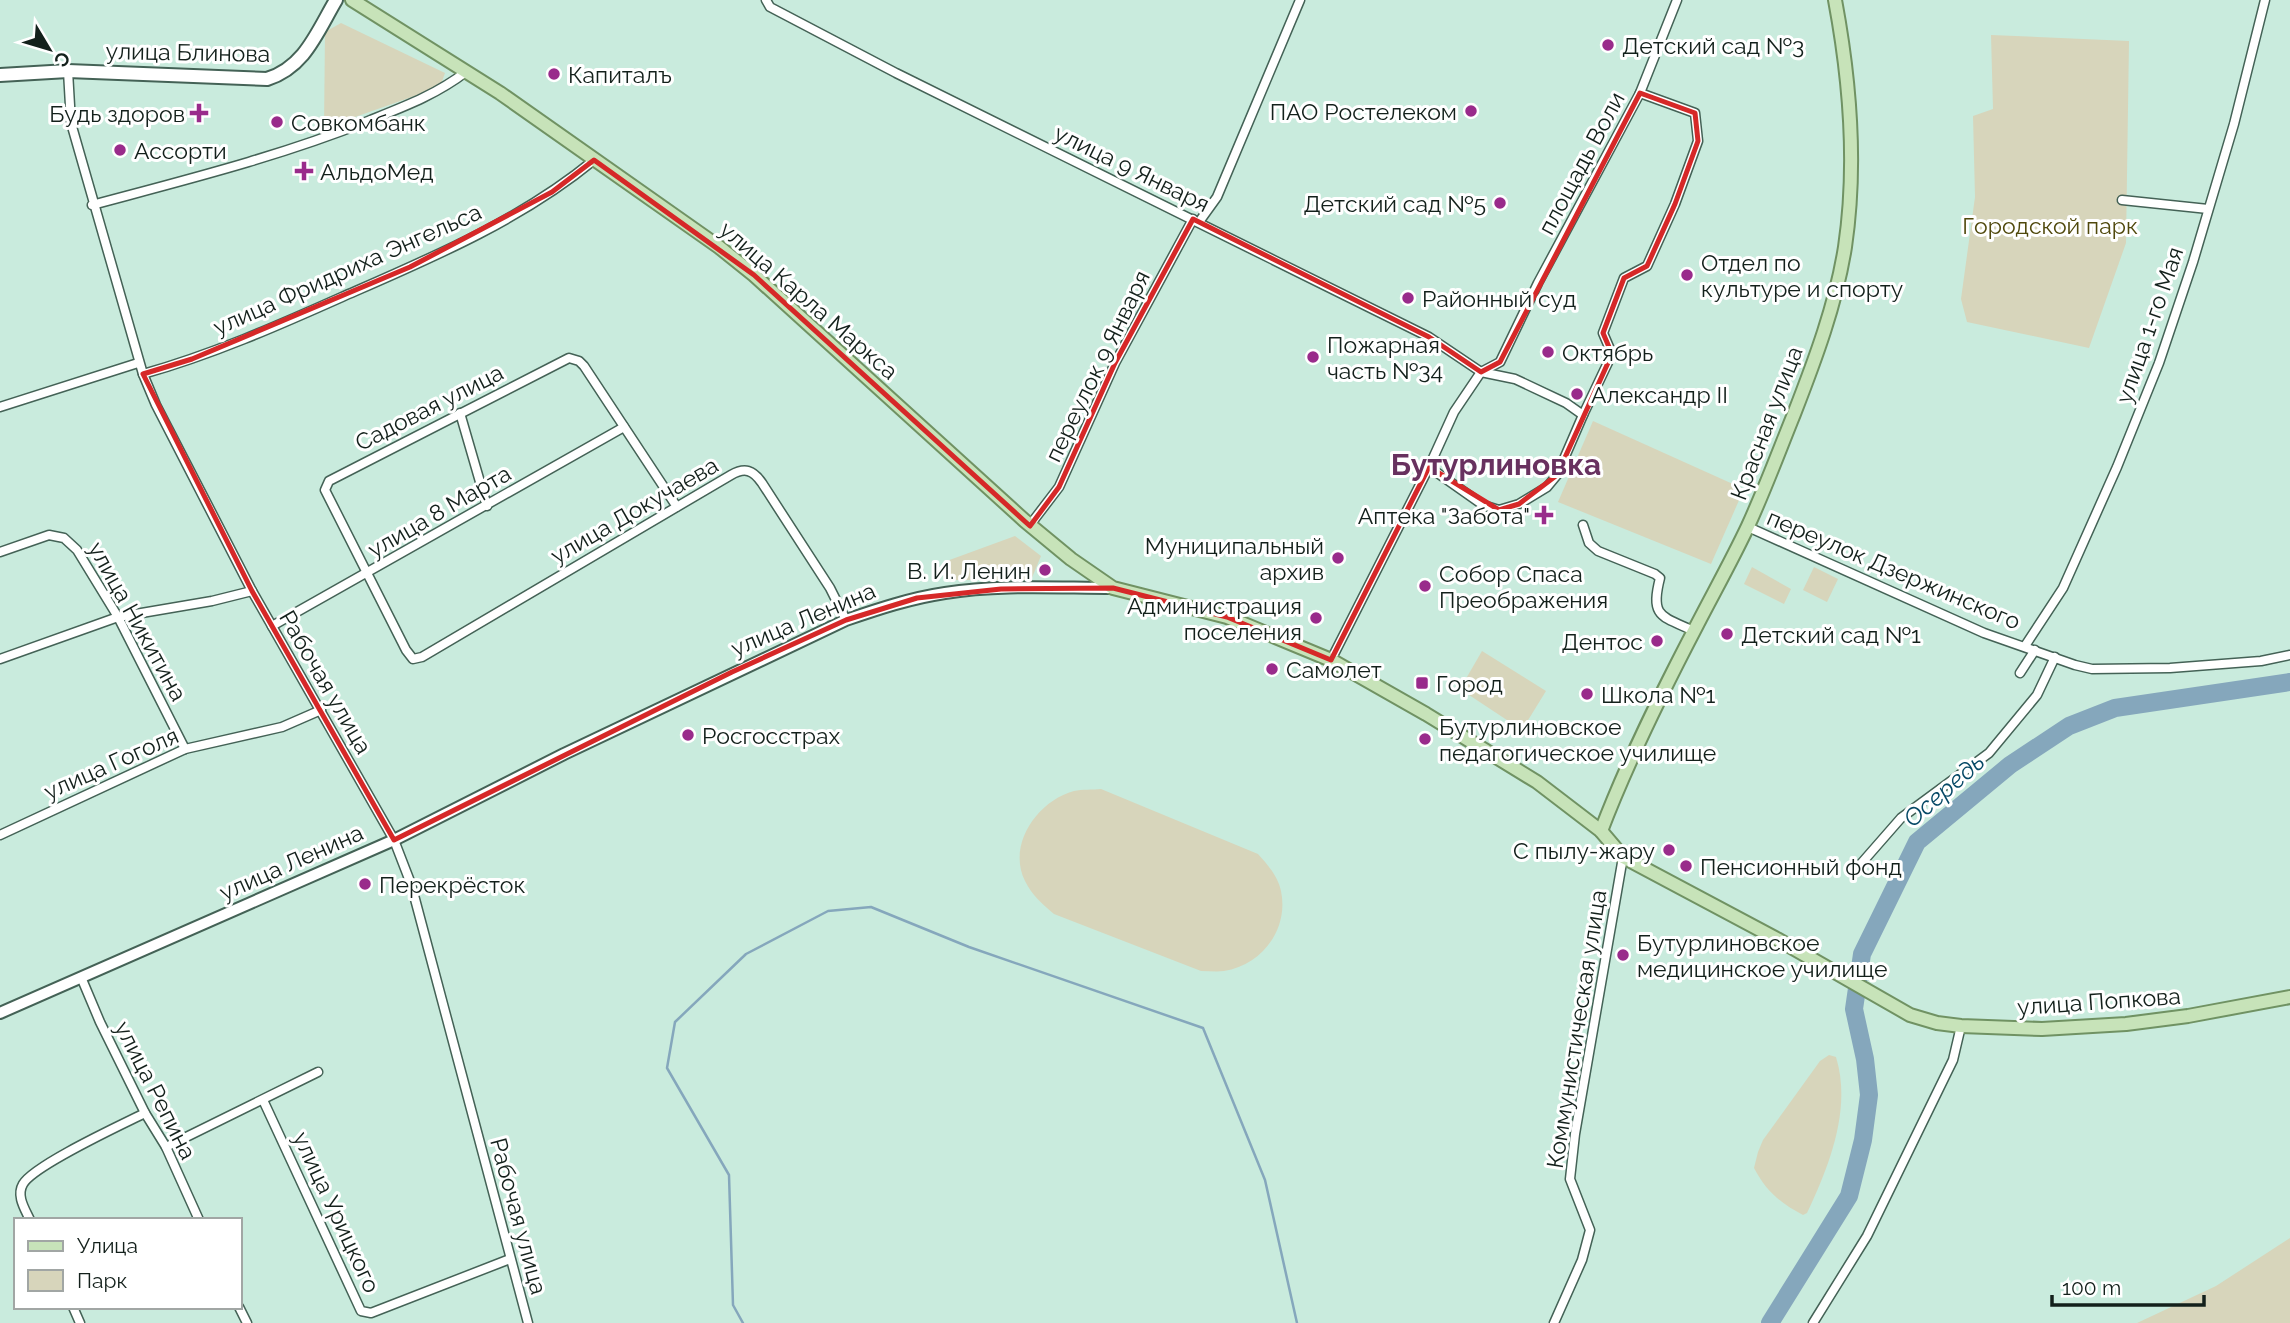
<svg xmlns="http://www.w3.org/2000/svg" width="2290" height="1323" font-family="Raleway,sans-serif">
<rect width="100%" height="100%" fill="#c9ebdd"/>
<g fill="#d7d5bb">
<polygon points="341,23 445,73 440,87 324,128 325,32"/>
<polygon points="1991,35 2129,41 2126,243 2089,348 1967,322 1961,299 1975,197 1973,116 1993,109"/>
<polygon points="1593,421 1744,489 1711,564 1558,502"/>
<polygon points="1015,536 1041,556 1031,580 946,580 944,562"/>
<polygon points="1752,567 1791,589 1784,604 1744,584"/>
<polygon points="1814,567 1838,579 1827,602 1803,590"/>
<polygon points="1482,651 1546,691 1522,730 1460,689"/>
<path d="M 1101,789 L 1258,854 C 1267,864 1278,876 1281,891 C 1289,929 1262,965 1224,971 C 1217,972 1209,971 1201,971 L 1054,914 C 1042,904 1032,895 1025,881 C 1007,845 1037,801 1074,791 C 1082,789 1093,790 1101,789 Z"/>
<path d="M 1829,1055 L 1836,1057 C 1852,1109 1829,1166 1807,1213 L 1803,1215 C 1780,1203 1766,1191 1754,1168 L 1758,1152 L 1763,1140 L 1820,1061 Z"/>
<polygon points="2290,1238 2290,1323 2137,1323 2216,1286"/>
</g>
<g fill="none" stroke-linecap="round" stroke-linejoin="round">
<polyline stroke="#85a7bc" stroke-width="2.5" points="743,1323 733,1305 729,1175 667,1068 675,1022 746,954 828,911 871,907 969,947 1203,1028 1265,1180 1297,1323"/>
<polyline stroke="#85a7bc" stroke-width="18" points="1770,1323 1849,1196 1863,1140 1869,1095 1865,1059 1854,1009 1862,954 1917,842 2010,765 2069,726 2115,708 2290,682"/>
<g stroke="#446256" stroke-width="11">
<g id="minor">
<polyline points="766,0 770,7 896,73 1429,337 1481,372 1515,379 1566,403 1583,415 1557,475 1547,487 1519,504 1499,510 1483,505 1429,467"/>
<polyline points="68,71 71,123 143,374 156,405 252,591 394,840 411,884 528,1323"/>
<polyline points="2122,200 2208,209"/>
<path d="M 92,205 C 185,180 278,157 368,121 C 403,107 436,95 467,71"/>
<polyline points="1199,222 1217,197 1300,0"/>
<path d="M 143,374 C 211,355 277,326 342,297 C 429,259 520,221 594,160"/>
<polyline points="0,407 138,363"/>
<polyline points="460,413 487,506"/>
<polyline points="1583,415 1612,354 1603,333 1624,278 1647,266 1675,204 1698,141 1695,113 1640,93"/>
<path d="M 677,507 L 584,366 L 579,361 L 569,358 L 329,481 L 325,490 L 406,650 L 413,659 L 422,657 L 731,475 C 745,467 753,470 762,483 L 830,588 L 846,620"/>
<polyline points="1030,525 1059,487 1115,363 1193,219"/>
<path d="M 1583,525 L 1589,543 L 1598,551 L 1655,574 L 1660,578 C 1650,617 1661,616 1694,631"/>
<polyline points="1748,527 1984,633 2075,665 2092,669 2170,668 2261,661 2290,655"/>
<polyline points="0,552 49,535 64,538 77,550 118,617 185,749"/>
<polyline points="272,626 624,427"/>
<polyline points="2025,646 2063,588 2117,467 2159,363 2193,262 2234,124 2265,0"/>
<polyline points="0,659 118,617 212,601 252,591"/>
<polyline points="1331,660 1429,467 1454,412 1481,372 1500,362 1538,283 1640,93 1677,0"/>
<polyline points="2020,673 2035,650"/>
<polyline points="0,835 185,749 282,727 321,710"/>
<polyline points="1859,866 1901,818 1989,753 2037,695 2055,657"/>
<polyline points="81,977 100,1022 145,1113 166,1147 199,1220"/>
<polyline points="263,1100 361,1311 371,1313 510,1259"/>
<polyline points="166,1147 318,1072"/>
<path d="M 30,1220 C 25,1209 16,1196 23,1184 C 34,1165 121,1125 145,1113"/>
<polyline points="73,1307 80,1323"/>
<polyline points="239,1307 247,1323"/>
<polyline points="1554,1323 1582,1260 1590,1230 1570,1179 1575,1134 1623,857"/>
<polyline points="1813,1323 1867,1236 1953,1060 1961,1026"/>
</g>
</g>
<g stroke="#446256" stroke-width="14">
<path id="tertiary" d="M 0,1013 L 394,840 L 564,754 L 846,620 C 878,609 911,598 945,593 C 1000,584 1058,588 1113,588"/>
</g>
<g stroke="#446256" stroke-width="16">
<path id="secondary" d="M 0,75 L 68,71 L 267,79 C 305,67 317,32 336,0"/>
</g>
<g stroke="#709263" stroke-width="16">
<g id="primary">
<polyline points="352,0 500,93 719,247 754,275 1025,521 1071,559 1113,588 1227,617 1331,660 1426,714 1537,782 1601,831 1623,857 1777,939 1910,1015 1937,1023 1961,1026 2042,1029 2126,1024 2188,1016 2290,997"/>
<path d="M 1601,831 C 1628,760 1662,692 1697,625 C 1714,592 1732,560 1748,526 C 1765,489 1779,451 1794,414 C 1815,360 1836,304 1845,247 C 1857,166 1850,80 1835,0"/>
</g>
</g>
<use href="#minor" stroke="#fff" stroke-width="8"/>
<use href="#tertiary" stroke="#fff" stroke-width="10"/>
<use href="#secondary" stroke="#fff" stroke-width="12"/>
<use href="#primary" stroke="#c7e3b9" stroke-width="12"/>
</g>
<path fill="none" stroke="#d62828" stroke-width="5" stroke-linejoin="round" d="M 1640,93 L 1695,113 L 1698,141 L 1675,204 L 1647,266 L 1624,278 L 1603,333 L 1612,354 L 1557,475 L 1519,504 L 1499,510 L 1429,467 L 1331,660 L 1227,617 L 1113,588 L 1001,589 L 917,598 L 846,620 L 732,672 L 394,840 L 252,591 L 143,374 L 192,359 L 410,267 L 552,192 L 594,160 L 754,275 L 1030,526 L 1059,487 L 1115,363 L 1193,219 L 1429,337 L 1481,372 L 1500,362 Z"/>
<g fill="#992b8b" stroke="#fff" stroke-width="2.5">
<circle cx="1608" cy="45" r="7"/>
<circle cx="554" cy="74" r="7"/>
<circle cx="1471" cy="111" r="7"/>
<path d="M195.5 102.5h7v7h7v7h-7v7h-7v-7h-7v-7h7z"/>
<circle cx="277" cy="122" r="7"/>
<circle cx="120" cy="150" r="7"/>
<path d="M300.5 160.5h7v7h7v7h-7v7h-7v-7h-7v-7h7z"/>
<circle cx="1500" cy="203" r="7"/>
<circle cx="1687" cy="275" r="7"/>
<circle cx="1408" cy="298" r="7"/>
<circle cx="1548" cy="352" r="7"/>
<circle cx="1313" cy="357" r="7"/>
<circle cx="1577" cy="394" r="7"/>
<path d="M1540.5 504.5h7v7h7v7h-7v7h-7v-7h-7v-7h7z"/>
<circle cx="1338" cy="558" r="7"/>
<circle cx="1045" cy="570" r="7"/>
<circle cx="1425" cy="586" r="7"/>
<circle cx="1316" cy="618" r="7"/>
<circle cx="1727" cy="634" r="7"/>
<circle cx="1657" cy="641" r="7"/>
<circle cx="1272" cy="669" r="7"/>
<rect x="1415" y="676" width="14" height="14" rx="3.5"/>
<circle cx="1587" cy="694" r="7"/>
<circle cx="688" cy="735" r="7"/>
<circle cx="1425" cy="739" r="7"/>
<circle cx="1669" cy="850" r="7"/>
<circle cx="1686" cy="866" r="7"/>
<circle cx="365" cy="884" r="7"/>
<circle cx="1623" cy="955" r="7"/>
</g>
<g text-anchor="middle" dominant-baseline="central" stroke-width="6" stroke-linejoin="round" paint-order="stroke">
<g font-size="23" fill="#13201b" stroke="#fff" text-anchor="start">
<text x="1622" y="45">Детский сад №3</text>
<text x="568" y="74">Капиталъ</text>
<text x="1457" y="111" text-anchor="end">ПАО Ростелеком</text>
<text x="185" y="113" text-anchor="end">Будь здоров</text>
<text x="291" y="122">Совкомбанк</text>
<text x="134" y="150">Ассорти</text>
<text x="320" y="171">АльдоМед</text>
<text x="1486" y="203" text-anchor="end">Детский сад №5</text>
<text x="1701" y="262">Отдел по<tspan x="1701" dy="26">культуре и спорту</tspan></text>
<text x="1422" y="298">Районный суд</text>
<text x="1327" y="344">Пожарная<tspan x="1327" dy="26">часть №34</tspan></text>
<text x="1562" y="352">Октябрь</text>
<text x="1591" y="394">Александр II</text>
<text x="1530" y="515" text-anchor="end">Аптека "Забота"</text>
<text x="1324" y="545" text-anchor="end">Муниципальный<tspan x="1324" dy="26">архив</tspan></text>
<text x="1031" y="570" text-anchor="end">В. И. Ленин</text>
<text x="1439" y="573">Собор Спаса<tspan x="1439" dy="26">Преображения</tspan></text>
<text x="1302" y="605" text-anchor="end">Администрация<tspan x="1302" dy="26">поселения</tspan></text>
<text x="1741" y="634">Детский сад №1</text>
<text x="1643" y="641" text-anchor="end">Дентос</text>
<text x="1286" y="669">Самолет</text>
<text x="1436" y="683">Город</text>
<text x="1601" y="694">Школа №1</text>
<text x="1439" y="726">Бутурлиновское<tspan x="1439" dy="26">педагогическое училище</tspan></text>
<text x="702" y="735">Росгосстрах</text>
<text x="1655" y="850" text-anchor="end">С пылу-жару</text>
<text x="1700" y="866">Пенсионный фонд</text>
<text x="379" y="884">Перекрёсток</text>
<text x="1637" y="942">Бутурлиновское<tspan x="1637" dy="26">медицинское училище</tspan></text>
</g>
<g font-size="23" fill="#13201b" stroke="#fff">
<text transform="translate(188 52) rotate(1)">улица Блинова</text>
<text transform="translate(1581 163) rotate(-62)">площадь Воли</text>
<text transform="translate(1132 168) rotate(26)">улица 9 Января</text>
<text transform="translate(347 269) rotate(-24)">улица Фридриха Энгельса</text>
<text transform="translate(809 300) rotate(41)">улица Карла Маркса</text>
<text transform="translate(2149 325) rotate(-71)">улица 1-го Мая</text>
<text transform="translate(1097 366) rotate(-64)">переулок 9 Января</text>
<text transform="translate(429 407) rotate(-27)">Садовая улица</text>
<text transform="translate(1766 423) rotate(-69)">Красная улица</text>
<text transform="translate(634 510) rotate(-30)">улица Докучаева</text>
<text transform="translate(439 511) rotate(-30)">улица 8 Марта</text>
<text transform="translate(1894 569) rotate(23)">переулок Дзержинского</text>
<text transform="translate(803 619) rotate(-23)">улица Ленина</text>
<text transform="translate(138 621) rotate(61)">улица Никитина</text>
<text transform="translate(326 682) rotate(60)">Рабочая улица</text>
<text transform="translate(111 763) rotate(-24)">улица Гоголя</text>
<text transform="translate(291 862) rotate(-24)">улица Ленина</text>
<text transform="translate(2099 1001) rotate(-4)">улица Попкова</text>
<text transform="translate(1576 1029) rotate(-81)">Коммунистическая улица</text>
<text transform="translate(156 1090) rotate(63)">улица Репина</text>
<text transform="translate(337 1212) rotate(65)">улица Урицкого</text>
<text transform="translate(519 1216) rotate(75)">Рабочая улица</text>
</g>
<g font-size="23" fill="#50490c" stroke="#fff">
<text x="2050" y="225">Городской парк</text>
</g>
<g font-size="24" font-style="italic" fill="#064966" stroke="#fff">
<text transform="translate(1944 790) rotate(-41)">Осередь</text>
</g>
<g font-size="30" font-weight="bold" fill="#68315f" stroke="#fff">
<text x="1496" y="464">Бутурлиновка</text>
</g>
</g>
<rect x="14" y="1218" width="228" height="91" fill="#ffffff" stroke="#a1a6a4" stroke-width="2"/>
<rect x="28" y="1241" width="35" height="10" fill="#c7e3b9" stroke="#a1a6a4" stroke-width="2"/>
<text x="77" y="1253" font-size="21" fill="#13201b">Улица</text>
<rect x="28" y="1270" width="35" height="21" fill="#d7d5bb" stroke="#a1a6a4" stroke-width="2"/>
<text x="77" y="1288" font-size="21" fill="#13201b">Парк</text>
<g transform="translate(49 49) rotate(128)" stroke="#ffffff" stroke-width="5" paint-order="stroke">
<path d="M0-5L12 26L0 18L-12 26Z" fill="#13201b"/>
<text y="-10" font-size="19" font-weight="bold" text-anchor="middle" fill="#13201b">С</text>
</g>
<path d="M2052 1295v10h152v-10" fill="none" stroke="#13201b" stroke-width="3.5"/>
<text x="2062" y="1295" font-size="21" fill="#13201b" stroke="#ffffff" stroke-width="5" paint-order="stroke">100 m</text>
</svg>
